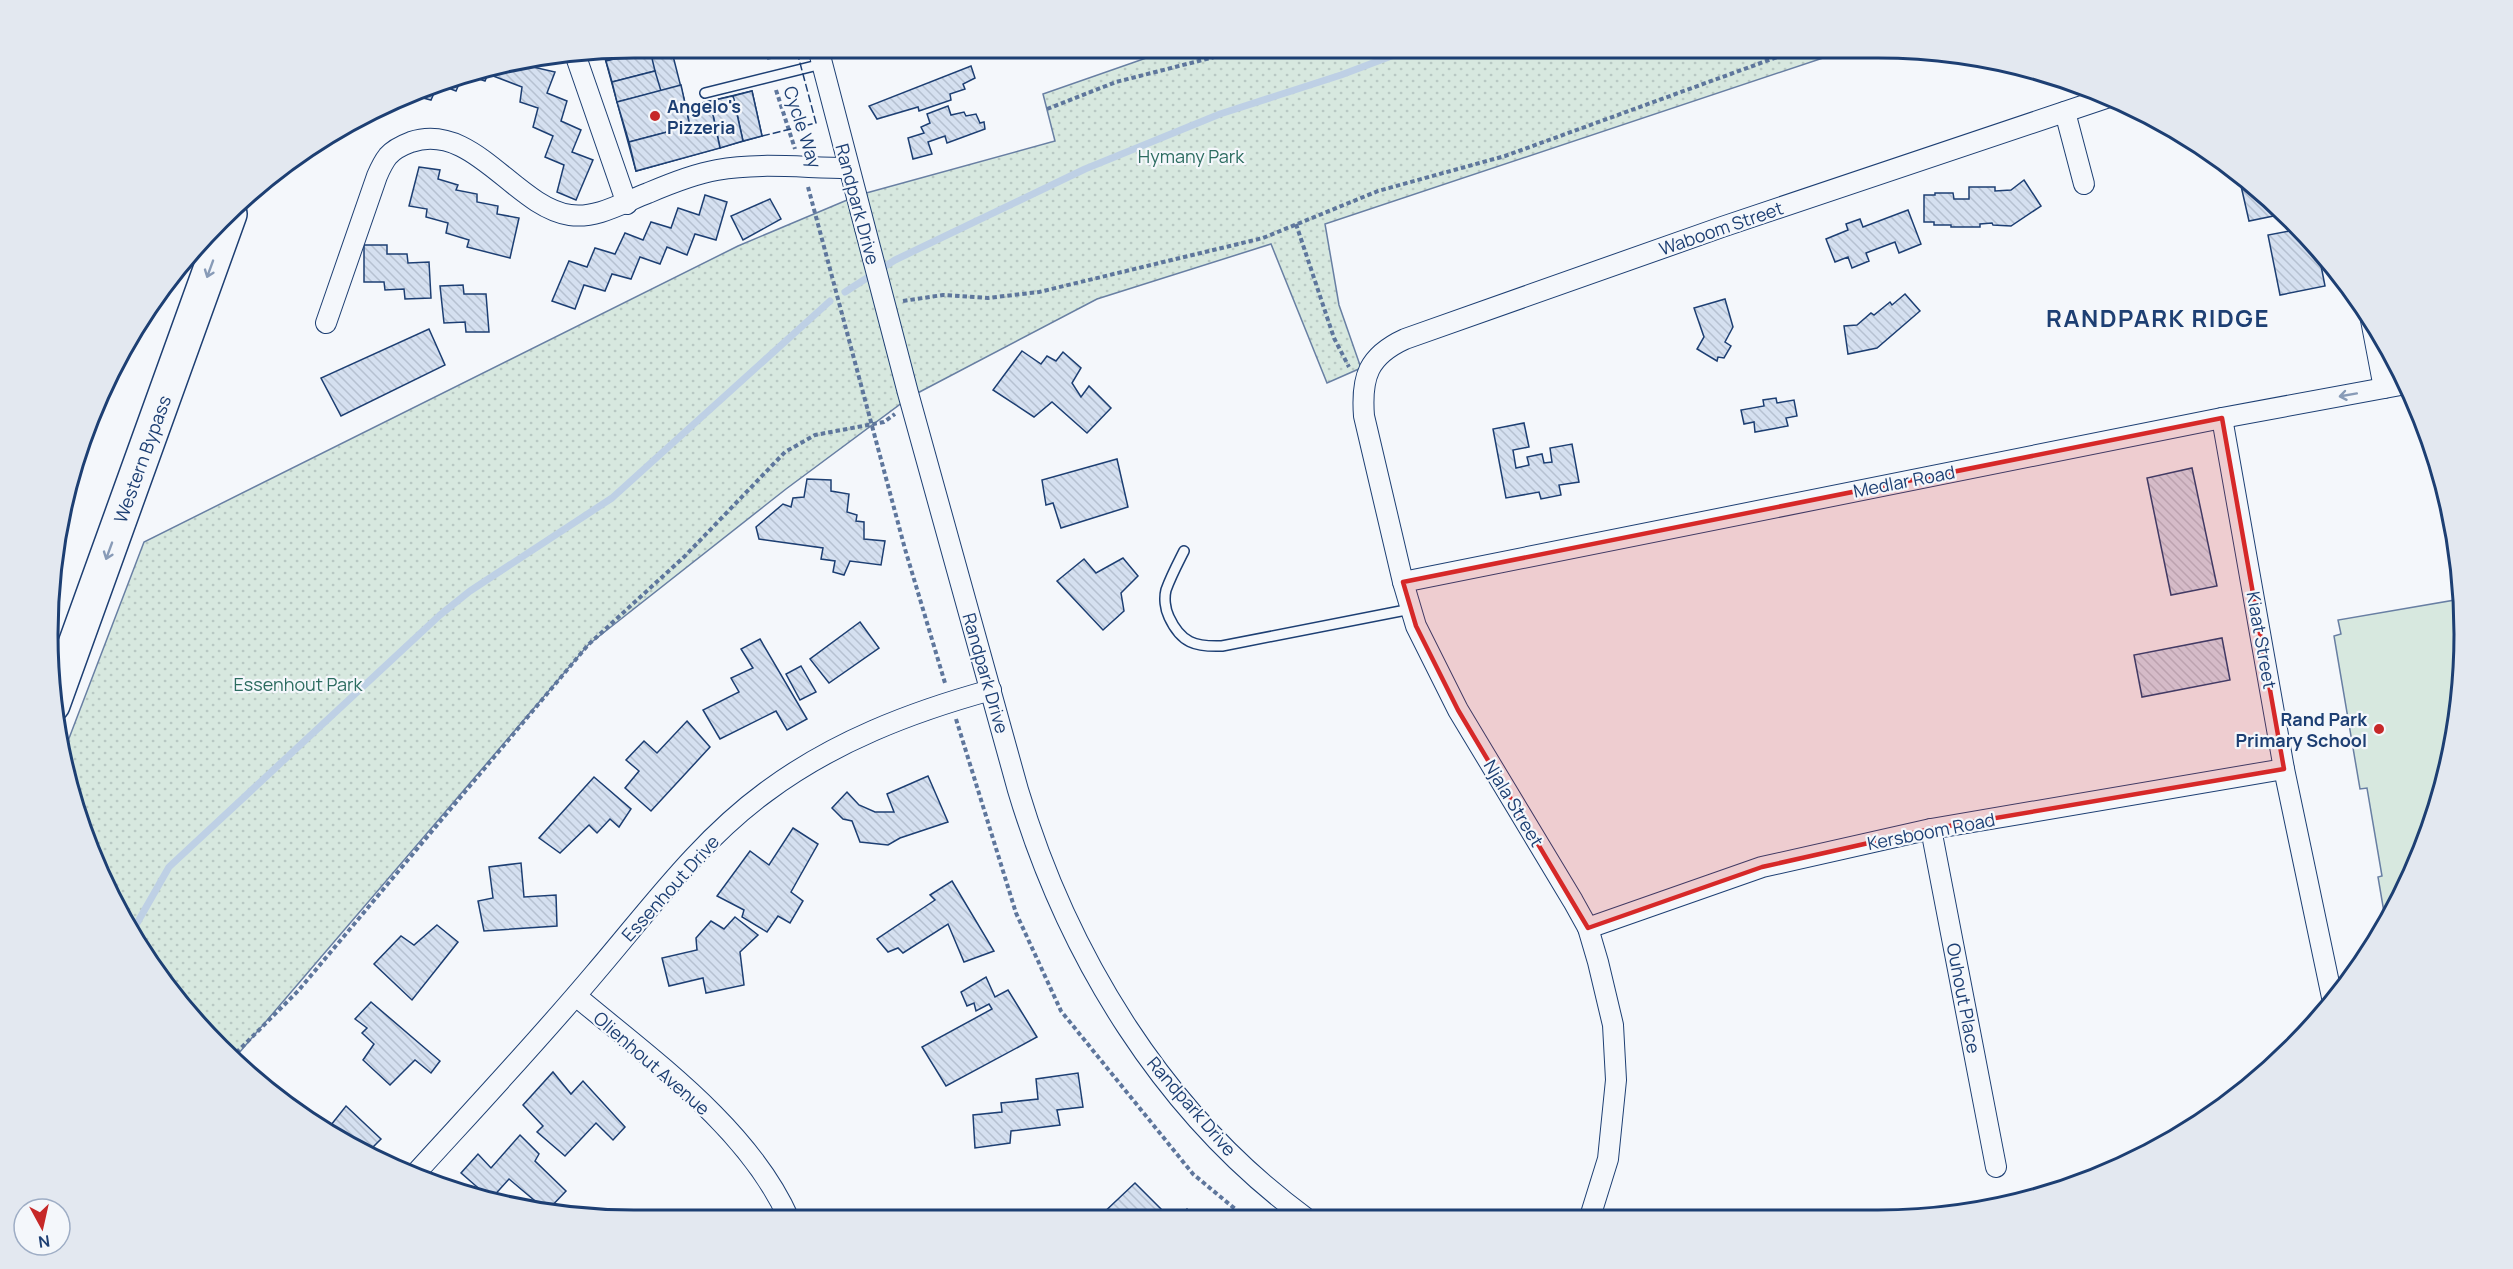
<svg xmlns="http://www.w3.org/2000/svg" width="2513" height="1269" font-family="Manrope,sans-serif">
<defs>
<pattern id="park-dots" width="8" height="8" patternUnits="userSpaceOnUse" patternTransform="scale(1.5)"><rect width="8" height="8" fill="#d7e8df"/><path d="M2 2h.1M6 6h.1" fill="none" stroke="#b8c8c3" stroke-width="1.8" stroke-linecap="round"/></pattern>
<pattern id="building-back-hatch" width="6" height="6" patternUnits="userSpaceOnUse" patternTransform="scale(1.5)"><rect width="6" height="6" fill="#d5e0f0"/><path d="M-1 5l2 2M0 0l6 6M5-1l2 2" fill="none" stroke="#b6c1d1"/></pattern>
</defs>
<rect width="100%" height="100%" fill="#f4f7fb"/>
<polygon fill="#d7e8df" stroke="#687fa3" stroke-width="1.5" points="2461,599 2464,673 2445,786 2405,894 2386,924 2378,877 2382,876 2367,788 2360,789 2334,636 2341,634 2338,620"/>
<polygon fill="url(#park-dots)" stroke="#687fa3" stroke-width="1.5" points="1172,49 1850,49 1325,224 1339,305 1361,368 1327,383 1271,244 1097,299 910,397 786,489 588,645 233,1060 220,1049 169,991 109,894 79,823 63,754 144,542 738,246 859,195 1055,141 1043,94"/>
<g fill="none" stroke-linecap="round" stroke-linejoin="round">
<g stroke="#bed0e5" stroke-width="7">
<polyline points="845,292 895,260 1085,169 1220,114 1341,75 1410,49"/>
<polyline points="132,932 169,867 440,615 470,591 612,498 830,301"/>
</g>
</g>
<g fill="url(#building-back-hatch)" stroke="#1d3f73" stroke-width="1.5">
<polygon points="634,48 671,48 686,107 752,91 762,136 636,171 603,51"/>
<polygon points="634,48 658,48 606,61 603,51"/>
<polygon points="650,50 655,71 612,82 606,61"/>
<polygon points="537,58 533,67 555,72 547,93 567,101 561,121 581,130 572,152 593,160 576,200 557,192 564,165 545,157 553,136 533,127 538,108 520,102 522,87 488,74 485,81 465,74 520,59"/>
<polygon points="971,66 975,78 963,84 965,89 950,94 951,100 919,111 918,107 877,119 869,106"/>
<polygon points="655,71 661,91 617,102 612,82"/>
<polygon points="463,75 456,91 438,84 431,100 412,95 446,79"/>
<polygon points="681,85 690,126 629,142 617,102"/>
<polygon points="752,91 762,136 743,141 733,96"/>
<polygon points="733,96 743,141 720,148 710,101"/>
<polygon points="710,101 720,148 636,171 629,142 690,126 686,107"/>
<polygon points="948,106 951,115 964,112 966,116 976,114 980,123 984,122 985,129 947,143 945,136 928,142 932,154 913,159 908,138 924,133 921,127 930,123 927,114"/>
<polygon points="419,167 440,170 438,179 458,185 456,190 477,194 477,202 498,206 497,214 519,218 510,258 467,247 469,240 446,233 448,223 426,217 427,209 409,206"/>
<polygon points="2243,176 2283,214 2249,221 2239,177"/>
<polygon points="2024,180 2041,206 2011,226 1993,225 1992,223 1980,224 1980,227 1951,227 1951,225 1934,225 1934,222 1924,222 1924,195 1935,195 1935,193 1953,193 1954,199 1969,199 1969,187 1995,187 1995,191 2011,190"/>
<polygon points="705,195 727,202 716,240 695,234 687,255 667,247 660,264 640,257 631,279 612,274 605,291 584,285 575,309 552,301 569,261 587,267 595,248 615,254 625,233 643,240 651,222 671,228 678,208 699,215"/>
<polygon points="770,199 781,219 743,240 731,216"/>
<polygon points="1908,210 1921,244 1899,253 1895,242 1866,253 1869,261 1852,268 1848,257 1835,262 1826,239 1848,230 1846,224 1860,219 1863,227"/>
<polygon points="2300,229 2317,245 2325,286 2280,295 2268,235"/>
<polygon points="364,245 387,245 387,254 407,254 408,263 429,262 431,298 405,299 404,289 385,290 384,282 364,282"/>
<polygon points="463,285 464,294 486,294 489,332 466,332 465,322 444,323 440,286"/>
<polygon points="1905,294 1920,311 1877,348 1848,354 1844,326 1857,325 1871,313 1874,315 1890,302 1892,305"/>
<polygon points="1725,299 1733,327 1725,342 1731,346 1724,358 1718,357 1717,361 1697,349 1704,337 1694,308"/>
<polygon points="429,329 445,365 341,416 321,378"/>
<polygon points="1022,351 1041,364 1047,356 1056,361 1063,352 1081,368 1072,383 1081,397 1089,386 1111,408 1087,433 1052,402 1034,417 993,390"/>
<polygon points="1776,398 1777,403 1794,400 1797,416 1786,418 1788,426 1755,432 1754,422 1744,424 1741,410 1764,406 1763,400"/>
<polygon points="1524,423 1529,447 1513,450 1516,468 1529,465 1527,457 1542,454 1544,463 1552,462 1550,448 1572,444 1579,482 1559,485 1561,495 1541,499 1539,492 1506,498 1493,429"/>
<polygon points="1117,459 1128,507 1061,528 1053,503 1046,505 1042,480"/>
<polygon points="2192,468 2217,586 2171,595 2147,478"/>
<polygon points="807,479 831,480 831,491 849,494 847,512 857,515 856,521 864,522 864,539 885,541 881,565 850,561 844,575 833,572 835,561 821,559 823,548 759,539 756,527 783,504 791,507 793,498 804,497"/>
<polygon points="1123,558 1138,576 1121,593 1124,611 1103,630 1057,581 1084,559 1096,573"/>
<polygon points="860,622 879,648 829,683 810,659"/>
<polygon points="2222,638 2230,680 2142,697 2134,655"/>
<polygon points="760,639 807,719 787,730 776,711 720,739 703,710 739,692 731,678 753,668 741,649"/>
<polygon points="801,666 816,692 800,700 786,674"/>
<polygon points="687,721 710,747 651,811 625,788 639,771 626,760 644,741 657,753"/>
<polygon points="928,776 948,822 900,838 888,845 860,842 852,821 843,819 832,808 847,792 859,805 875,812 894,812 887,794"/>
<polygon points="594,777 631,809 619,827 610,819 597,833 589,825 560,853 539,838"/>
<polygon points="793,828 818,844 791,892 803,901 790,923 778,916 767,932 742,917 744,910 717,896 750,851 769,865"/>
<polygon points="521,863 524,897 556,895 557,926 484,931 478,901 493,898 489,867"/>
<polygon points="952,881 994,951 964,962 948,924 903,953 898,948 888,952 877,939 935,900 930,895"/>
<polygon points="735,917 758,935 740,952 744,985 706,993 703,978 669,986 662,958 697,950 696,938 711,921 724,929"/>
<polygon points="437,925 458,942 412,1000 374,964 401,936 414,945"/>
<polygon points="986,977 995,997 1008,990 1037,1037 946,1086 922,1047 992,1009 989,1004 976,1011 974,1003 967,1006 961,992"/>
<polygon points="371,1002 440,1061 431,1073 415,1060 390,1085 363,1060 374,1044 362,1033 367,1028 355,1019"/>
<polygon points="553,1072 571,1094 583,1081 625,1127 613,1140 596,1123 565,1156 537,1132 543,1126 523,1105"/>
<polygon points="1078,1073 1083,1107 1057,1110 1060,1125 1011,1131 1010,1143 975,1148 973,1115 1002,1112 1001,1103 1038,1099 1036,1079"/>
<polygon points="346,1106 381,1139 365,1155 314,1125 318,1121 327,1130"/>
<polygon points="520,1135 539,1154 535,1161 566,1191 547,1211 509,1179 491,1199 461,1173 478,1154 491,1168"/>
<polygon points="1135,1183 1165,1213 1160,1218 1098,1218"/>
<polygon points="1187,1209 1196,1218 1176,1218"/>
</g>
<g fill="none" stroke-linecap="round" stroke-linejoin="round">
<g stroke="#1d3f73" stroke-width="12">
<g id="service">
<polyline points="705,93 822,64"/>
<path d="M 1184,551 C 1178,563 1171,576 1166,590 C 1164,598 1165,609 1169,617 C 1181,643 1195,647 1222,646 L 1411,609"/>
</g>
</g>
<g stroke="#1d3f73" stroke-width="22">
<g id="minor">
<path d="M 818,48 L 908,393 L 1018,790 C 1068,957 1164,1114 1306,1218"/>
<polyline points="575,54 627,204"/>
<polyline points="2065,112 2084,184"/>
<polyline points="2371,320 2384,388"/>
<path d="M 326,323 L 377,176 C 380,169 384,161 388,156 C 394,149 403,145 411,142 C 473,121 515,207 570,215 C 597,219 624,202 648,193 C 669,184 694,174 717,170 C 759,162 805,168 848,168"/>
<polyline points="2222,418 2284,769 2333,1002"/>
<polyline points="1403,582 2222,418 2406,384"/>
<polyline points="1931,829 1996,1167"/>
<polyline points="1588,928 1762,867 1931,829 2284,769"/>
<path d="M 576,996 C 651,1059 749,1128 789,1219"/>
<path d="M 414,1175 C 475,1108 537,1042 595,973 C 649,910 699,841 766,792 C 833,742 911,712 991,690"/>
<path d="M 1590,1217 L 1608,1159 L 1616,1080 L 1613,1025 L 1598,962 L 1588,928 L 1573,901 L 1458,710 L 1416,626 L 1403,582 L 1364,416 C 1361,377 1368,356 1405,339 L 1722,227 L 2109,97"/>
</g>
</g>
<g stroke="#1d3f73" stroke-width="36">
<polyline id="motorway" points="53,705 230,214"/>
</g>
<g stroke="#5e769c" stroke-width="4" stroke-dasharray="4.5 3" stroke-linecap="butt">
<polyline points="766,48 770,62"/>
<polyline points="776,90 795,149"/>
<polyline points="1047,109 1116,82 1246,49"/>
<polyline points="808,187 905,549 945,683"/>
<polyline points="1296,224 1334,338 1349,367"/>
<polyline points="903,301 943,295 988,298 1039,292 1263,238 1378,191 1505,156 1780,56 1808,49"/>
<polyline points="956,719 1016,913 1061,1011 1193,1174 1246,1218"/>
<polyline points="231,1058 298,991 588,645 685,556 785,452 815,435 884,422 895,414"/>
</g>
<use href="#service" stroke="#f4f7fb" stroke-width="9"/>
<use href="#minor" stroke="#f4f7fb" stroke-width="20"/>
<use href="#motorway" stroke="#f4f7fb" stroke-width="33"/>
<polyline stroke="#1d3f73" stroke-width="1.5" stroke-dasharray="8 3" stroke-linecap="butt" points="762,136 816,123 796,48"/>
</g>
<defs><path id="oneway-shaft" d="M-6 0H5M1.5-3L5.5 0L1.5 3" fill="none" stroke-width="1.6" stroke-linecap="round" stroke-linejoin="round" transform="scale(1.5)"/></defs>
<g stroke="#889bb7">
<use href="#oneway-shaft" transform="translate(210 269) rotate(110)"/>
<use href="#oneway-shaft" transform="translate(2348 395) rotate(170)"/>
<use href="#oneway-shaft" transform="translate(109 551) rotate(110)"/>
</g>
<path fill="#d62828" fill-opacity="0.2" stroke="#d62828" stroke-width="4.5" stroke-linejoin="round" d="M 2222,418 L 2284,769 L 1931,829 L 1762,867 L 1588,928 L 1458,710 L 1416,626 L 1403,582 Z"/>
<g fill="#c62828" stroke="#f4f7fb" stroke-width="2">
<circle cx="655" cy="116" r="6"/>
<circle cx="2379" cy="729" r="6"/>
</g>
<g text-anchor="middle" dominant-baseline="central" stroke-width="4.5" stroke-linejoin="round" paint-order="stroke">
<g font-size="18" font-weight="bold" fill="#1d3f73" stroke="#f4f7fb" text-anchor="start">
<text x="667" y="106">Angelo's<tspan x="667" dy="21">Pizzeria</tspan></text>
<text x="2367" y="719" text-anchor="end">Rand Park<tspan x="2367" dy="21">Primary School</tspan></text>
</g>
<g font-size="18" fill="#1d3f73" stroke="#f4f7fb">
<text transform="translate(803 127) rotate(72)">Cycle Way</text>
<text transform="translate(858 204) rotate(75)">Randpark Drive</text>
<text transform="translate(1721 228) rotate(-19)">Waboom Street</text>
<text transform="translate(142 459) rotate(-70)">Western Bypass</text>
<text transform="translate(1904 481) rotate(-11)">Medlar Road</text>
<text transform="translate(2262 640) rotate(80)">Kiaat Street</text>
<text transform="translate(986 673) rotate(74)">Randpark Drive</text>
<text transform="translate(1514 803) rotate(59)">Njala Street</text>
<text transform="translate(1931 831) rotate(-11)">Kersboom Road</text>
<text transform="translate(670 888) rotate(-48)">Essenhout Drive</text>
<text transform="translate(1964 998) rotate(79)">Ouhout Place</text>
<text transform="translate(652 1063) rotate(41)">Olienhout Avenue</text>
<text transform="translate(1192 1106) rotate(49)">Randpark Drive</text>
</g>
<g font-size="18" fill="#2c6c60" stroke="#f4f7fb">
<text x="1191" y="156">Hymany Park</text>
<text x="298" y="684">Essenhout Park</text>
</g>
<g font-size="24" font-weight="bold" letter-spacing="1.5" fill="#1d3f73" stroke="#f4f7fb">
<text x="2158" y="317">RANDPARK RIDGE</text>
</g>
</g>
<path d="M0 0H2513V1269H0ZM634 58H1878A576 576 0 0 1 2454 634V634A576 576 0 0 1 1878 1210H634A576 576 0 0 1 58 634V634A576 576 0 0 1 634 58Z" fill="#e3e8f0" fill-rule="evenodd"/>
<path fill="none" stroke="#1d3f73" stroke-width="3" d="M634 58H1878A576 576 0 0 1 2454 634V634A576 576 0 0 1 1878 1210H634A576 576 0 0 1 58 634V634A576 576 0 0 1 634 58Z"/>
<g transform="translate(42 1227) rotate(172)"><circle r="28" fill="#f4f7fb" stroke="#9eadc5" stroke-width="1.5"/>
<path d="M0-4.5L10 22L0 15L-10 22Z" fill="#c62828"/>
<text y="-9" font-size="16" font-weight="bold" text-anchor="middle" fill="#1d3f73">N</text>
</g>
</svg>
